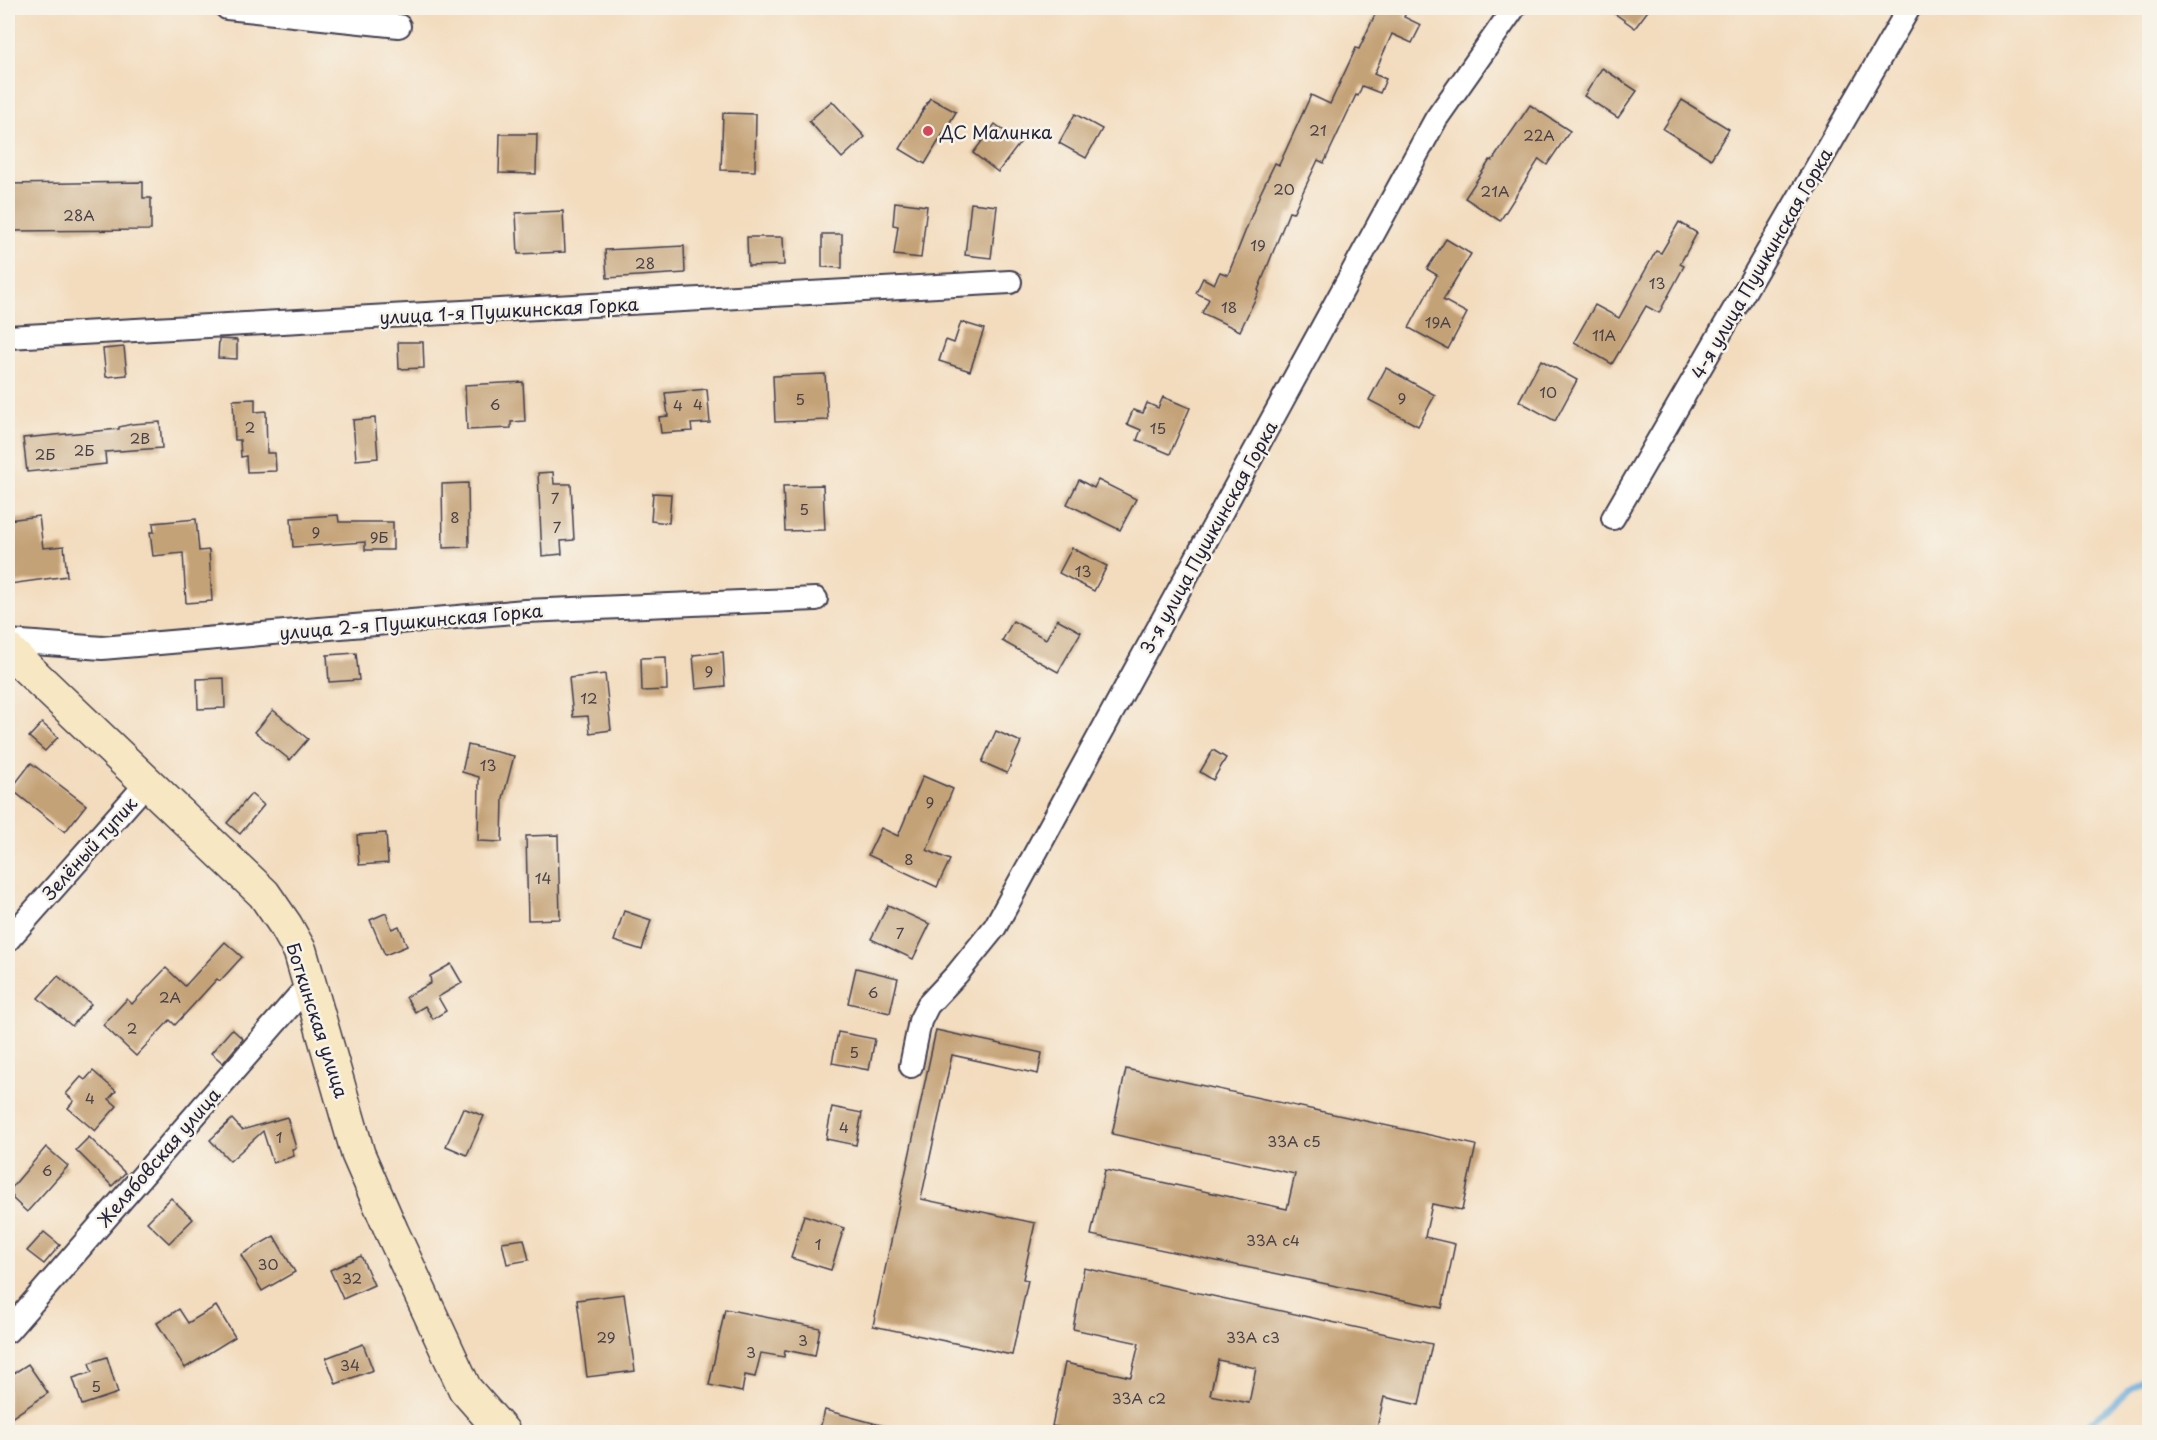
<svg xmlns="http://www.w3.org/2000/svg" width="2157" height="1440" font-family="'Playpen Sans',sans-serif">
<rect width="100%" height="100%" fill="#f7f3e8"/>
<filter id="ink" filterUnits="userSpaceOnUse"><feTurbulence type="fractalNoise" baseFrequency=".0167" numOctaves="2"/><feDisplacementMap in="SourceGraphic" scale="12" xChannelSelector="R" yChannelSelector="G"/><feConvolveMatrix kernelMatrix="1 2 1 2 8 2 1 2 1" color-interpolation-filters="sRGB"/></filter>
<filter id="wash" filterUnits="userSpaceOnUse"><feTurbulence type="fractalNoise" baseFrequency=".008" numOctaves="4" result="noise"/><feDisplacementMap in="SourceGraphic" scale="24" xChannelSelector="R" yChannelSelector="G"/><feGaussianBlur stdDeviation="1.35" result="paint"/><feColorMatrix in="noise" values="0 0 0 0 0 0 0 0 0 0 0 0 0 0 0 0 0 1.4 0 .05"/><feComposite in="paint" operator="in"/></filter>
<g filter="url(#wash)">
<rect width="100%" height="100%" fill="#f3dcbe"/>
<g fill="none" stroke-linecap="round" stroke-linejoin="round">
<polyline stroke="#63a8d8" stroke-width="6" points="2079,1432 2150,1373"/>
</g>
<g id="blocks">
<g fill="#c4a277" fill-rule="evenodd">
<polygon points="1378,8 1408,8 1404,17 1421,25 1412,43 1392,34 1374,74 1386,79 1380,93 1362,86 1358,96 1356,95 1324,163 1318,160 1293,213 1289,212 1258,290 1259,291 1240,331 1202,313 1209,299 1196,293 1203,278 1214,284 1220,272 1228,275 1260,194 1275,163 1279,165 1311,95 1330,104 1356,48 1359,49"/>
<polygon points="1607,8 1650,8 1635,28"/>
<polygon points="1602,68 1637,91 1618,118 1584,96"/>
<polygon points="930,98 956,112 925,164 900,149"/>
<polygon points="1682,100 1729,129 1711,159 1663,129"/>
<polygon points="832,101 865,137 842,158 809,121"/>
<polygon points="1530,105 1570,131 1547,165 1539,159 1500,221 1465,198 1490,160 1492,161"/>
<polygon points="723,113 756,114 755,171 721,170"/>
<polygon points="1075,114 1102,129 1086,158 1059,143"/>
<polygon points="995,124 1020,143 998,172 973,153"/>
<polygon points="500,134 537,134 536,174 499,173"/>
<polygon points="143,182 143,198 151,198 151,230 8,231 8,184"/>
<polygon points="895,202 927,206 921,258 894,255 898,226 893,225"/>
<polygon points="971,203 997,206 991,258 965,255"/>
<polygon points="563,211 565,252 518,254 516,213"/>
<polygon points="1679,222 1697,233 1680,264 1684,266 1659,313 1646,306 1612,364 1574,342 1595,305 1619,318 1656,251 1661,253"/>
<polygon points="822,234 842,234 842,268 822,267"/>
<polygon points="747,237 783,237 784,265 748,266"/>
<polygon points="1446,239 1471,254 1443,300 1467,313 1448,349 1409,328 1437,275 1427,269"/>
<polygon points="684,246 685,273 607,278 605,250"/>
<polygon points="961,322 984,329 970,371 939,361 946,340 954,343"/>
<polygon points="219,339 237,340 237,359 218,358"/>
<polygon points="398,342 423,342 424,368 399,369"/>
<polygon points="124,347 127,375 106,377 103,349"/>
<polygon points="1541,360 1577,380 1555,421 1519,401"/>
<polygon points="1386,368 1435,395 1418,426 1369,400"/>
<polygon points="825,374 828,420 775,422 773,376"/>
<polygon points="523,382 525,421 511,422 511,428 467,430 465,385"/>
<polygon points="707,389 710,423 691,424 692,431 661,433 659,417 668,416 665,393"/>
<polygon points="1163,397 1190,408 1170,454 1137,440 1141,430 1127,424 1133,410 1143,413 1147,403 1158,408"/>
<polygon points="255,399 255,412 266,411 267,453 275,453 276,471 247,472 246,456 241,457 240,440 235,440 233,400"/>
<polygon points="375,418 378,458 356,460 353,420"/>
<polygon points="160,422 162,448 105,452 106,464 27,472 23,438 119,429 119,427 132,424"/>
<polygon points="553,472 554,484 571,484 574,540 561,541 562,554 542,556 538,473"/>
<polygon points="1079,480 1094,488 1098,480 1136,499 1120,530 1067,504"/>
<polygon points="468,483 469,547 443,548 442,484"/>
<polygon points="823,485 825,530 785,531 783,486"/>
<polygon points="653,493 671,494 669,523 651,521"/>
<polygon points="338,515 339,522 393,522 393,550 365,550 365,542 293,547 291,518"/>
<polygon points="39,516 43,548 64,546 67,576 10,584 8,567 8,520"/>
<polygon points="196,519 199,551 209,550 212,601 186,603 183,553 153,556 150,532 154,532 153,523"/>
<polygon points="1072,548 1107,566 1094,591 1059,573"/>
<polygon points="1057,619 1081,632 1058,672 1002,641 1013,621 1046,639"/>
<polygon points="723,652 725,686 696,689 693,655"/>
<polygon points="356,653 359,680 329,682 327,655"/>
<polygon points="666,657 667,690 642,691 641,658"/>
<polygon points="605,674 611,730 590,733 588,716 573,717 569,678"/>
<polygon points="224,678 225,708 198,709 197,679"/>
<polygon points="273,710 308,739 290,760 255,732"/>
<polygon points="42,723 58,737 45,751 29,737"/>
<polygon points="996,731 1021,742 1007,773 982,762"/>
<polygon points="468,745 514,756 503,798 502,842 478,841 479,777 462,772"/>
<polygon points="1213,750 1226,758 1213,780 1200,772"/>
<polygon points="31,763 86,805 65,832 11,789"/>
<polygon points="923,776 953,789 927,850 950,860 937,887 868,855 881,828 898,836"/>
<polygon points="251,794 264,805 240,834 227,823"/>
<polygon points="386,833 388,863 359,865 357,835"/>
<polygon points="558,835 560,919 528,920 526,836"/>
<polygon points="888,905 930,924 913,959 871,939"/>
<polygon points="624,911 651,920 642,950 614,941"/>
<polygon points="386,913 392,929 399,926 407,946 385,955 370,920"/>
<polygon points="225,942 242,957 220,981 217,979 175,1025 170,1020 136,1056 103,1025 127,999 132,1004 166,968 185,986"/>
<polygon points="451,964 462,983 438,997 446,1011 433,1019 425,1006 415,1012 406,997 431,983 430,976"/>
<polygon points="856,968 898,978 890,1013 848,1003"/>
<polygon points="58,976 91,1004 72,1026 38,998"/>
<polygon points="232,1029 243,1039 223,1063 211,1053"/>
<polygon points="936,1030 1042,1053 1038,1074 952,1055 921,1199 1035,1223 1023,1279 1028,1280 1012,1355 873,1326"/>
<polygon points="838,1032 875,1039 869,1070 832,1063"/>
<polygon points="1126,1069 1476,1145 1462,1210 1432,1204 1425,1237 1455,1244 1442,1308 1091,1235 1105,1170 1287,1209 1295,1174 1112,1134"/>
<polygon points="93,1071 116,1091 109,1099 117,1106 95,1131 68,1108 74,1101 66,1094 81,1077 85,1080"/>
<polygon points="832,1107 862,1113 856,1145 826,1139"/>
<polygon points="463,1108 484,1116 467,1155 446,1146"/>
<polygon points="287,1117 296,1148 292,1149 294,1156 273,1163 263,1131 230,1161 210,1140 232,1119 242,1130"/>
<polygon points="89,1137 125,1173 112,1186 76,1150"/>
<polygon points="46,1147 68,1166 27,1212 12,1198 13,1197 8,1192"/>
<polygon points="171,1198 193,1219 169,1243 147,1222"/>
<polygon points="804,1215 844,1228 831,1270 791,1258"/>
<polygon points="44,1232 60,1245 44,1264 27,1251"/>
<polygon points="274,1236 295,1272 262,1291 241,1255"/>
<polygon points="524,1239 529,1260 507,1264 502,1242"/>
<polygon points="361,1256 374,1285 343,1299 330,1270"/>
<path d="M 1084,1268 L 1432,1344 L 1419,1405 L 1384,1397 L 1376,1432 L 1083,1432 L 1052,1426 L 1065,1363 L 1131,1377 L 1139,1343 L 1073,1329 ZM 1218,1360 L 1256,1368 L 1249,1403 L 1210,1395 Z"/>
<polygon points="624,1294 635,1371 587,1377 577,1300"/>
<polygon points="216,1306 235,1337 185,1368 157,1323 179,1309 188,1323"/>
<polygon points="725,1309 820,1328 815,1356 785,1350 784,1357 761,1353 755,1377 745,1375 742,1392 709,1385"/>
<polygon points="363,1344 373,1370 336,1384 326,1358"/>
<polygon points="107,1357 118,1393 82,1405 73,1378 92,1372 89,1363"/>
<polygon points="28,1364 48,1393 8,1420 8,1377"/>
<polygon points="825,1410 888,1427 887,1432 836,1432 820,1428"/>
</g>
</g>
</g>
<g filter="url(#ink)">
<use href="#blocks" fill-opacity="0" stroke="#413e4f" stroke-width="1.5"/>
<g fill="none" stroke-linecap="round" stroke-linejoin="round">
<g stroke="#413e4f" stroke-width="26">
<g id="street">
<polyline points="227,8 399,26"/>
<polyline points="8,337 1010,282"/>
<polyline points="1613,518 1909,8"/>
<polyline points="8,641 102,648 525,611 816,599"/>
<polyline points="8,940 147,783"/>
<polyline points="911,1066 920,1021 928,1005 957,974 995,927 1436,119 1514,8"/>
<polyline points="8,1331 309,984"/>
</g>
</g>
<g stroke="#413e4f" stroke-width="36">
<polyline id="secondary" points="8,650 264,894 286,926 300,951 358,1154 392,1232 465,1389 503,1432"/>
</g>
<use href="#street" stroke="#fff" stroke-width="22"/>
<use href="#secondary" stroke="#f8e7c3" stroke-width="33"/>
</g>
</g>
<circle fill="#d1495b" stroke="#f7f3e8" stroke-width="2" cx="928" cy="131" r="6"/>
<g text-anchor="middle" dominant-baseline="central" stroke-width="5" stroke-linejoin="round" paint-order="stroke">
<g font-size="15" fill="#4a424a">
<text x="1318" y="129">21</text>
<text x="1539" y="134">22А</text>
<text x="1284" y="188">20</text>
<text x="1495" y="190">21А</text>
<text x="79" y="214">28А</text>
<text x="1258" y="244">19</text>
<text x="645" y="262">28</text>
<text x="1657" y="282">13</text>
<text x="1229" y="306">18</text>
<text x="1438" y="321">19А</text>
<text x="1604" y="334">11А</text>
<text x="1548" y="391">10</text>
<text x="1402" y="397">9</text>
<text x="800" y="398">5</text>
<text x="495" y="403">6</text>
<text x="698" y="403">4</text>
<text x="678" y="404">4</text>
<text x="250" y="426">2</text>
<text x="1158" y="427">15</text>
<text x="140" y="437">2В</text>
<text x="84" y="449">2Б</text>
<text x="45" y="453">2Б</text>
<text x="555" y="497">7</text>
<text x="804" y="508">5</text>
<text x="455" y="516">8</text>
<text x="557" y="526">7</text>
<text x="316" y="531">9</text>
<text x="379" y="536">9Б</text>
<text x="1083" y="570">13</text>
<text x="709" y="670">9</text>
<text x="589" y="697">12</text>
<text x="488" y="764">13</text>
<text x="930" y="801">9</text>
<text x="909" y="858">8</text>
<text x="543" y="877">14</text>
<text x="900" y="932">7</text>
<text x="873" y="991">6</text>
<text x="170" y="996">2А</text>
<text x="132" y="1027">2</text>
<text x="854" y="1051">5</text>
<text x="90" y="1097">4</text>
<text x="844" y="1126">4</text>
<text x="279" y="1136">1</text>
<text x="1294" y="1140">33А с5</text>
<text x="47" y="1169">6</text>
<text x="1273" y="1239">33А с4</text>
<text x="818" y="1243">1</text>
<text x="268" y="1263">30</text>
<text x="352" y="1277">32</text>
<text x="606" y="1336">29</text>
<text x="1253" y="1336">33А с3</text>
<text x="803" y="1339">3</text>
<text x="751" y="1351">3</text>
<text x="350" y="1364">34</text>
<text x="96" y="1385">5</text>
<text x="1139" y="1397">33А с2</text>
</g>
<g font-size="18" fill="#22223b" stroke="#f7f3e8" text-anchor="start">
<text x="940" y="131">ДС Малинка</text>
</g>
<g font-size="18" fill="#22223b" stroke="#f7f3e8">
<text transform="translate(1761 263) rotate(-60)">4-я улица Пушкинская Горка</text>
<text transform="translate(509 310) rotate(-3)">улица 1-я Пушкинская Горка</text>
<text transform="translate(1208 537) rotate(-61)">3-я улица Пушкинская Горка</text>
<text transform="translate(411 621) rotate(-5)">улица 2-я Пушкинская Горка</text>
<text transform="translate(89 848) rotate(-48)">Зелёный тупик</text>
<text transform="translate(318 1020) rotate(72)">Боткинская улица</text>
<text transform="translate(158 1157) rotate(-49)">Желябовская улица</text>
</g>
</g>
<rect width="2157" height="1440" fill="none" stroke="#f7f3e8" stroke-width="30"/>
</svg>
